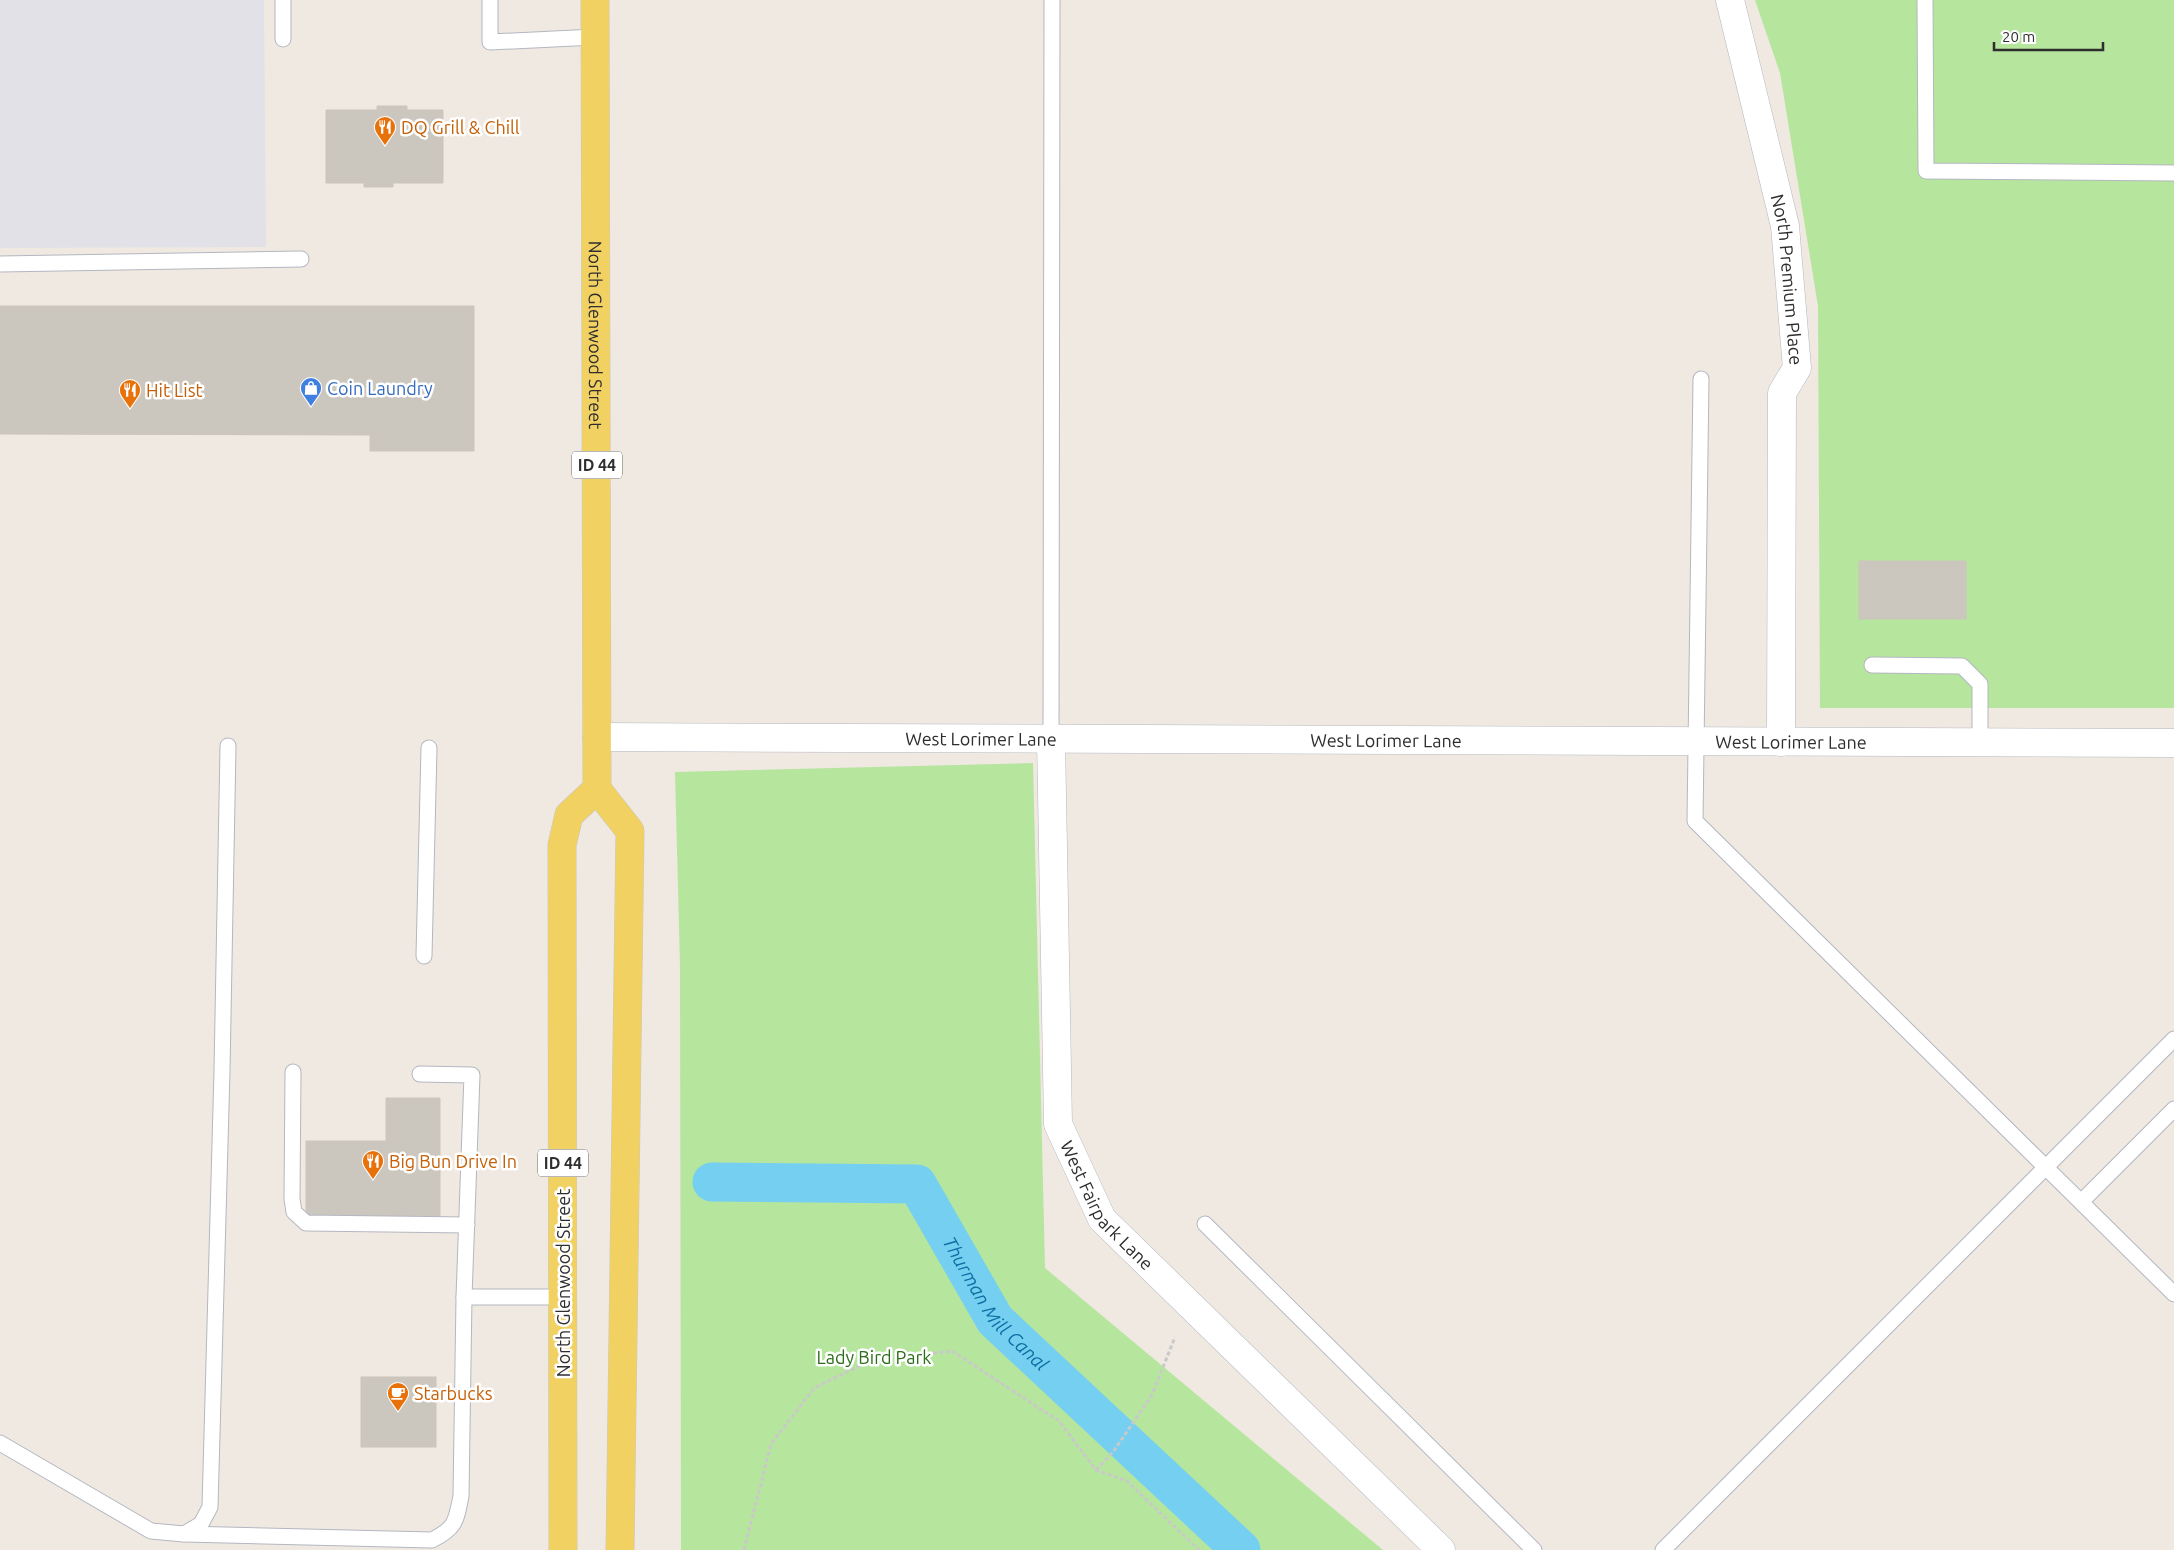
<svg xmlns="http://www.w3.org/2000/svg" width="2174" height="1550" font-family="Ubuntu,sans-serif">
<rect width="100%" height="100%" fill="#efe9e1"/>
<polygon fill="#e3e1e8" points="0,0 264,0 266,247 0,248"/>
<g fill="#b6e59e">
<polygon points="1755,0 2174,0 2174,708 1820,708 1818,306 1780,73"/>
<polygon points="1033,763 1045,1268 1383,1550 681,1550 680,966 675,772"/>
</g>
<g fill="none" stroke-linecap="round" stroke-linejoin="round">
<path stroke="#75cff0" stroke-width="39" id="s1" d="M 712,1182 L 917,1184 L 995,1320 L 1241,1550"/>
</g>
<g fill="#cbc7bf" stroke="#cbc5ba">
<polygon points="377,106 407,106 407,110 443,110 443,183 393,183 393,187 364,187 364,183 326,183 326,110 377,110"/>
<polygon points="0,306 474,306 474,451 370,451 370,435 0,434"/>
<rect x="1859" y="561" width="107" height="58"/>
<polygon points="386,1098 440,1098 440,1219 306,1219 306,1141 386,1141"/>
<rect x="361" y="1377" width="75" height="70"/>
</g>
<g fill="none" stroke-linecap="round" stroke-linejoin="round">
<g stroke="#b4b7c1" stroke-width="17">
<g id="lane">
<polyline points="283,0 283,39"/>
<polyline points="490,0 490,42 595,37"/>
<polyline points="1925,0 1926,171 2174,173"/>
<polyline points="0,264 301,259"/>
<polyline points="1701,379 1695,821 2174,1294"/>
<polyline points="1872,665 1962,666 1980,684 1980,742"/>
<polyline points="1051,739 1052,0"/>
<polyline points="424,956 429,748"/>
<polyline points="293,1072 292,1199 294,1212 306,1223 467,1225"/>
<polyline points="2081,1202 2174,1109"/>
<polyline points="1205,1224 1534,1550"/>
<polyline points="464,1297 563,1297"/>
<polyline points="0,1443 151,1531 184,1534 201,1524 210,1507 222,1071 228,746"/>
<path d="M 184,1534 L 432,1540 C 456,1528 456,1521 461,1496 L 464,1297 L 472,1075 L 420,1074"/>
<polyline points="1663,1550 2174,1039"/>
</g>
</g>
<g stroke="#b4b7c1" stroke-width="29">
<g id="street">
<path id="s2" d="M 1730,0 L 1785,226 L 1797,368 L 1782,393 L 1781,742"/>
<path id="s3" d="M 1051,739 L 1058,1124 L 1102,1219 L 1441,1550"/>
</g>
</g>
<g stroke="#b4b7c1" stroke-width="29">
<g id="secondary">
<path id="s4" d="M 597,737 L 2174,743"/>
</g>
</g>
<g stroke="#c9c9c9" stroke-width="29">
<g id="primary">
<path id="s5" d="M 595,0 L 597,789 L 630,831 L 620,1550"/>
<polyline points="563,1550 562,845 569,815 597,789"/>
</g>
</g>
<g stroke="#c9c9c9" stroke-width="3" stroke-dasharray="4 2.5" stroke-linecap="butt">
<polyline points="1096,1470 1113,1452 1152,1395 1175,1337"/>
<polyline points="744,1550 771,1444 814,1388 872,1360 952,1351 1059,1421 1096,1470 1127,1481 1199,1550"/>
</g>
<use href="#lane" stroke="#fff" stroke-width="15"/>
<use href="#street" stroke="#fff" stroke-width="28"/>
<use href="#secondary" stroke="#fff" stroke-width="28"/>
<use href="#primary" stroke="#f2d163" stroke-width="28"/>
</g>
<defs>
<g id="restaurant-pin" transform="scale(1.125)"><path d="M0 17L-7.5 6A9.5 9.5 0 1 1 7.5 6Z" fill="#e8710a" stroke="#fff"/><path d="M-5-6h1v4h1v-4h1v4h1v-4h1v5L-1.5 .5V6h-2V.5L-5-1ZM5-6V6H3V1.5H1.5Q1.5-4 5-6Z" fill="#fff"/></g>
<g id="shop-pin" transform="scale(1.125)"><path d="M0 17L-7.5 6A9.5 9.5 0 1 1 7.5 6Z" fill="#3f7fe0" stroke="#fff"/><path d="M-5-2.5h2.3a2.7 3.5 0 0 1 5.4 0H5L5.5 6h-11ZM-1.5-2.5h3a1.5 2.3 0 0 0-3 0Z" fill="#fff"/></g>
<g id="cafe-pin" transform="scale(1.125)"><path d="M0 17L-7.5 6A9.5 9.5 0 1 1 7.5 6Z" fill="#e8710a" stroke="#fff"/><path d="M-5.5-4.5H6V0H3Q3 3.5 0 3.5H-2.5Q-5.5 3.5-5.5 0ZM3-3.2v2h1.7v-2ZM-6 4.5H4V6H-6Z" fill="#fff"/></g>
</defs>
<g fill-rule="evenodd">
<use href="#restaurant-pin" x="385" y="127"/>
<use href="#shop-pin" x="311" y="388"/>
<use href="#restaurant-pin" x="130" y="390"/>
<use href="#restaurant-pin" x="373" y="1161"/>
<use href="#cafe-pin" x="398" y="1393"/>
</g>
<g text-anchor="middle" dominant-baseline="central" stroke-width="5" stroke-linejoin="round" paint-order="stroke">
<g fill="#fff" stroke="#6d6d6d" stroke-width="1">
<rect x="572" y="451.5" width="50" height="27" rx="4"/>
<rect x="538" y="1149.5" width="50" height="27" rx="4"/>
</g>
<g font-size="16" font-weight="bold" fill="#2e2e2e">
<text x="597" y="465">ID 44</text>
<text x="563" y="1163">ID 44</text>
</g>
<g font-size="18" fill="#c56008" stroke="#fff" text-anchor="start">
<text x="401" y="127">DQ Grill &amp; Chill</text>
<text x="146" y="390">Hit List</text>
<text x="389" y="1161">Big Bun Drive In</text>
<text x="414" y="1393">Starbucks</text>
</g>
<g font-size="18" fill="#2e2e2e" stroke="#fff">
<text stroke="none"><textPath href="#s2" startOffset="286">North Premium Place</textPath></text>
<text stroke="none"><textPath href="#s5" startOffset="335">North Glenwood Street</textPath></text>
<text stroke="none"><textPath href="#s4" startOffset="384">West Lorimer Lane</textPath></text>
<text stroke="none"><textPath href="#s4" startOffset="789">West Lorimer Lane</textPath></text>
<text stroke="none"><textPath href="#s4" startOffset="1194">West Lorimer Lane</textPath></text>
<text stroke="none"><textPath href="#s3" startOffset="481">West Fairpark Lane</textPath></text>
<text transform="translate(563 1283) rotate(-90)">North Glenwood Street</text>
</g>
<g font-size="18" fill="#366cbe" stroke="#fff" text-anchor="start">
<text x="327" y="388">Coin Laundry</text>
</g>
<g font-size="18" fill="#2c6e1b" stroke="#fff">
<text x="874" y="1357">Lady Bird Park</text>
</g>
<g font-size="19" font-style="italic" fill="#0d6fa3" stroke="#fff">
<text stroke="none"><textPath href="#s1" startOffset="349">Thurman Mill Canal</textPath></text>
</g>
</g>
<path d="M1994 42v8h109v-8" fill="none" stroke="#2e2e2e" stroke-width="2.5"/>
<text x="2002" y="42" font-size="15" fill="#2e2e2e" stroke="#ffffff" stroke-width="4" paint-order="stroke">20 m</text>
</svg>
